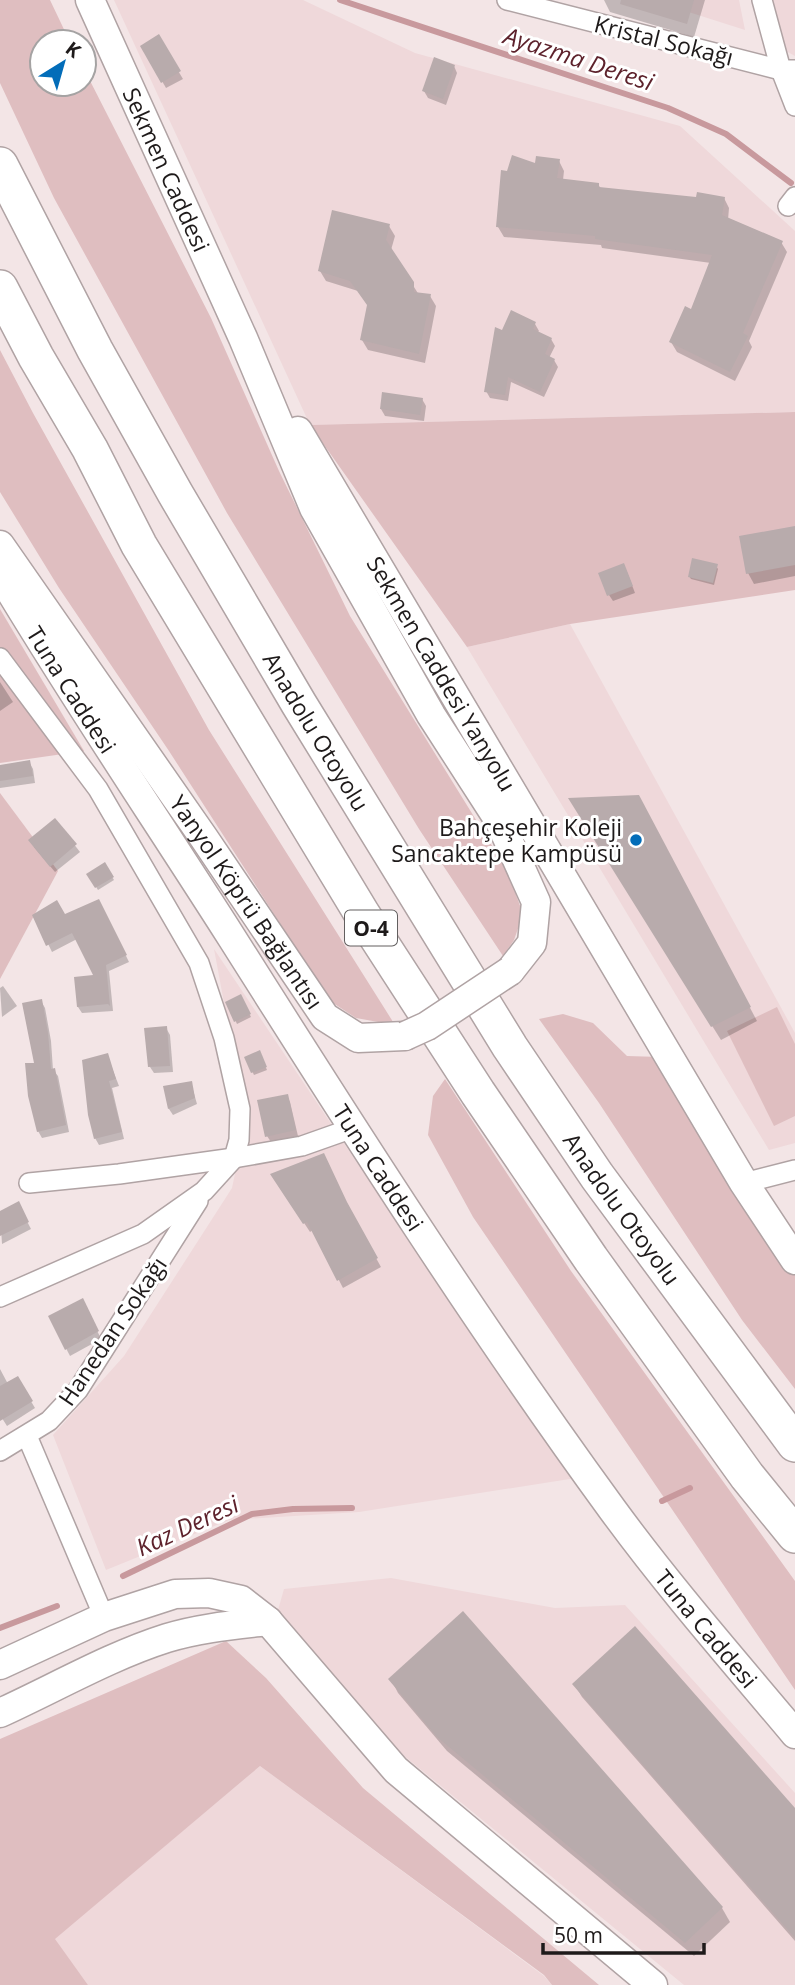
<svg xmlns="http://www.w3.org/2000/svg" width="795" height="1985" font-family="'Open Sans',sans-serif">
<rect width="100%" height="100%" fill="#f3e5e6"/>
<g fill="#efd8da">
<polygon points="114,0 303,0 415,53 680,126 795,231 795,412 310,425"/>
<polygon points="651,0 739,0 745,30"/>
<polygon points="773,0 795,0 795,56 786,51"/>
<polygon points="570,624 795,1033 795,1143 769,1150 467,647"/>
<polygon points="214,949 356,1161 576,1478 359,1512 229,1520 106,1570 53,1435 124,1356 232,1188 246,1121"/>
<polygon points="391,1578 555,1608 625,1605 795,1793 795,1985 684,1985 381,1737 278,1610 284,1589"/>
<polygon points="260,1766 544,1976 552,1985 88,1985 54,1939"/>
</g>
<g fill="#dfbec0">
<polygon points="0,0 50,0 70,42 42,42 42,84 84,84 84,69 211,318 279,471 350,616 507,870 523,914 514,940 503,956 419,829 227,513 54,198 0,83"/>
<polygon points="0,350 33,413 209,730 395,1025 356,1018 330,1001 169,751 59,588 0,492"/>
<polygon points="795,412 795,590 570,624 467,647 310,425"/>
<polygon points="0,609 84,751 0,763"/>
<polygon points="0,793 58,871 0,979"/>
<polygon points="777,1007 795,1044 795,1116 774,1126 727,1031"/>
<polygon points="563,1014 593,1023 627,1056 660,1057 795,1265 795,1389 742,1320 599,1103 539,1019"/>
<polygon points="445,1079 571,1271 795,1581 795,1690 473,1217 428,1135 433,1096"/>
<polygon points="226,1641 266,1678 363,1788 599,1985 552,1985 544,1975 260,1766 55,1939 88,1985 0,1985 0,1739"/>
</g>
<g fill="#0003">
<polygon points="604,0 705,0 694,37 610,12"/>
<polygon points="158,37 183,79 166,88 142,46"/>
<polygon points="454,66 457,73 446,105 428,98 424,91"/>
<polygon points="559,161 564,171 563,180 598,184 601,189 697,199 724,198 729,208 728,220 781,242 787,252 749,341 752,347 735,381 677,352 671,342 692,311 711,263 602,248 601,245 504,237 498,227 537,165"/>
<polygon points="389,226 395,236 391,250 419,295 430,296 436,306 425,363 368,350 362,340 369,306 358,291 326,281 320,271"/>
<polygon points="535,324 539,331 537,333 551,339 555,346 549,358 554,360 558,367 544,397 511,382 508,401 490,398 486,391 502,333"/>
<polygon points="422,399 426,406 424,421 385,416 381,409"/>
<polygon points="795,527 795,576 754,584 748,573"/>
<polygon points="716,566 718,569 714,585 691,579 689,576"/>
<polygon points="627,572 635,593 613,601 609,595"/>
<polygon points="0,682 13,702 0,711"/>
<polygon points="29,762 33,769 35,783 0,788 0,767"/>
<polygon points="646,811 757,1021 721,1040 578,812"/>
<polygon points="55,820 80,852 55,872 34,847"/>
<polygon points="104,864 114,880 98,890 88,874"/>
<polygon points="102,907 129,962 109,971 113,1011 82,1013 78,1007 76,979 96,977 77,939 52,952 34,915 65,917"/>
<polygon points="3,986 17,1006 2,1017 0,988"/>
<polygon points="240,996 251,1017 237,1024 227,1002"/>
<polygon points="41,1001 45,1008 51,1041 53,1070 58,1076 69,1132 42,1138 38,1131 36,1064"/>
<polygon points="166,1028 170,1035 173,1072 154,1073 150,1067"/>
<polygon points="259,1052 267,1070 254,1075 246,1058"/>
<polygon points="107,1055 119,1086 112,1088 124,1139 99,1145 95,1138"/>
<polygon points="191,1083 197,1104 173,1115 169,1109 165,1088"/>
<polygon points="287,1096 290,1102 298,1136 271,1142 267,1136"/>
<polygon points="278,1183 351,1213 381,1267 343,1288 313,1230 310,1232"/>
<polygon points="18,1204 31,1229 2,1244 0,1213"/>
<polygon points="86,1307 101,1339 70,1356 50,1317"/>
<polygon points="0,1369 8,1384 17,1378 35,1408 7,1426 0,1415"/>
<polygon points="463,1613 722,1908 730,1922 694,1956 447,1751 398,1693 391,1679"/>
<polygon points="574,1684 795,1811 795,1941 582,1697"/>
</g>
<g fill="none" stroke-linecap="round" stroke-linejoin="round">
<g stroke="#c8999d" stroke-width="6">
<polyline points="340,0 668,108 726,134 791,183"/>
<polyline points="662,1501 690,1488"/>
<polyline points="123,1576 252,1514 293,1509 352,1508"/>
<polyline points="0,1628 57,1606"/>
</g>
</g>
<g fill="#b8abac">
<polygon points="621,0 694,0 687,24 620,4"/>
<polygon points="159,34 181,71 161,83 140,46"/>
<polygon points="434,57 455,65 443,99 422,91"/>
<polygon points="512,155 535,163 536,156 560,159 557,178 599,183 599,187 696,197 697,192 725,197 722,215 783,241 743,333 748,336 730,372 669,342 685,306 691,309 712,255 595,239 595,236 496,227 501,170 507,171"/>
<polygon points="332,210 390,224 386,240 414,282 414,292 431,294 419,354 360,340 367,305 350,281 318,271"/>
<polygon points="511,310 536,322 533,329 552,338 545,354 555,359 540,392 508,377 505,395 484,392 495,327 502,330"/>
<polygon points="382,392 423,398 420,415 380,409"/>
<polygon points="795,526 795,565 746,574 739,536"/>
<polygon points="692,558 718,564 713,583 688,577"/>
<polygon points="624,563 633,586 607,596 598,573"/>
<polygon points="30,760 33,776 0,781 0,765"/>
<polygon points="639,795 751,1007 711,1027 568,798"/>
<polygon points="55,818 77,844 50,867 28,840"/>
<polygon points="105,862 114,877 95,888 86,874"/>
<polygon points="99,899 127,955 106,965 110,1006 108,1004 77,1007 74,977 93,975 72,933 46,946 32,915 57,900 65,914"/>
<polygon points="241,994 251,1014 234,1022 225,1002"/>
<polygon points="42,999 48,1033 51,1069 55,1068 66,1125 37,1132 28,1096 25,1063 34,1063 22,1003"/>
<polygon points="167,1026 170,1066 148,1067 144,1028"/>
<polygon points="260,1050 267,1067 251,1073 244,1057"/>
<polygon points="108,1053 116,1079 109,1081 122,1132 94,1139 88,1115 82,1060"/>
<polygon points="192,1081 195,1098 168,1109 163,1086"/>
<polygon points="288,1094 296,1130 265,1137 257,1100"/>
<polygon points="324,1153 347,1202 378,1258 337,1281 307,1222 303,1224 270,1174"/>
<polygon points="19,1201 29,1222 0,1236 0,1211"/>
<polygon points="83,1298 99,1331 65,1350 48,1316"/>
<polygon points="18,1376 33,1401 0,1421 0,1386"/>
<polygon points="463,1611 723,1907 685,1943 437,1737 388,1679"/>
<polygon points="635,1626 795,1808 795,1938 572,1684"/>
</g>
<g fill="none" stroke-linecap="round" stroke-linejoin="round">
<g stroke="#b0a3a4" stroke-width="22">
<g id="street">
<polyline points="507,0 781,70 762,0"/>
<polyline points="795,70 781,70 795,106"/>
<polyline points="788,206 795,197"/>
<polyline points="0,658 98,789 199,963 224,1038 240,1109 239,1140 234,1158 204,1191 143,1234 0,1297"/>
<polyline points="29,1183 119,1174 234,1158 302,1146 353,1128"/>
<polyline points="744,1183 795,1170"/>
<polyline points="27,1436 104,1617"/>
<polyline points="0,1451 49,1421 78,1390 198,1201"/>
</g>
</g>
<g stroke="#b0a3a4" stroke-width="31">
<g id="secondary">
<path id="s1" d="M 90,0 L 243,338 L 314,508 L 431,715 L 500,822 L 536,902 L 532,943 L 510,971"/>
<path id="s2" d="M 298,431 L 744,1183 L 795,1260"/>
<path id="s3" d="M 0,545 L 204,838 L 325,1017 L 358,1038 L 405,1036"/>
<path id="s4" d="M 0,574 C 74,698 155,817 232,938 C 354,1131 477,1324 612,1509 C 669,1587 733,1660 795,1734"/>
<polyline points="0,1665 104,1617 175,1594 209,1593 241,1600 268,1621 396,1770 653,1985"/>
<path d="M 0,1713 C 55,1688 110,1656 167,1638 C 200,1628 234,1625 268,1621"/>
</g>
</g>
<g stroke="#b0a3a4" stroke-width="38">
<g id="highway">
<path id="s5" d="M 0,165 L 95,350 L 175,493 L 299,704 L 510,1047 L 597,1176 L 795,1444"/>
<polyline points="0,288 36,357 90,449 139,545 362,914 478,1093 591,1259 747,1476 795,1535"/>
</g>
</g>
<use href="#street" stroke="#fff" stroke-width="19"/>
<use href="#secondary" stroke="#fff" stroke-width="28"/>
<use href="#highway" stroke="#fff" stroke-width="35"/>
<g stroke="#b0a3a4" stroke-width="31" stroke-linecap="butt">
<polyline id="secondary-bridge" points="405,1036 427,1026 510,971"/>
</g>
<use href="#secondary-bridge" stroke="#fff" stroke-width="28"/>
</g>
<circle fill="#036db9" stroke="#fff" stroke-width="2.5" cx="636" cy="840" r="7"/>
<g text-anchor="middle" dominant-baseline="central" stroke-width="6" stroke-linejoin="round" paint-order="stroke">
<rect fill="#fff" stroke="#625f5f" stroke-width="2" x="345" y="910.5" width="52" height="35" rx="5"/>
<g font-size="21" font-weight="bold" fill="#1e1a1a">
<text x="371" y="928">O-4</text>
</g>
<g font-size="23" fill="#1e1a1a" stroke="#fff">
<text transform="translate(664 40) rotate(14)">Kristal Sokağı</text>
<text stroke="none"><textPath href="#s1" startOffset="186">Sekmen Caddesi</textPath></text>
<text stroke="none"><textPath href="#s2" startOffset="282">Sekmen Caddesi Yanyolu</textPath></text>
<text stroke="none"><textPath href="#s4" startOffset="136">Tuna Caddesi</textPath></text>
<text stroke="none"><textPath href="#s5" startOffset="649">Anadolu Otoyolu</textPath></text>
<text stroke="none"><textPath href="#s3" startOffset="434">Yanyol Köprü Bağlantısı</textPath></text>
<text stroke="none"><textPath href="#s4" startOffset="704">Tuna Caddesi</textPath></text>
<text stroke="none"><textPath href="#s5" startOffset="1216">Anadolu Otoyolu</textPath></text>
<text transform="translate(112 1331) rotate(-56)">Hanedan Sokağı</text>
<text stroke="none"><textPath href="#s4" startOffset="1270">Tuna Caddesi</textPath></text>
</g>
<g font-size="23" fill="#1e1a1a" stroke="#fff" text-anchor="end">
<text x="622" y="827">Bahçeşehir Koleji<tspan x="622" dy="26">Sancaktepe Kampüsü</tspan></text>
</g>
<g font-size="24" font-style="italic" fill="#5d222c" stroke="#fff">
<text transform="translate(579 58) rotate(18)">Ayazma Deresi</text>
<text transform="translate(187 1525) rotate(-25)">Kaz Deresi</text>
</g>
</g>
<g transform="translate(63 63) rotate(37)"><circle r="33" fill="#ffffff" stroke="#a5a3a3" stroke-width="2"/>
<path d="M0-5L12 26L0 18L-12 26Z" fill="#036db9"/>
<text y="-10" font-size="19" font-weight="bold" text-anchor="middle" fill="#1e1a1a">K</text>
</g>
<path d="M543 1943v10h161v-10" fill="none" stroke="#1e1a1a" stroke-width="3.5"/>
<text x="554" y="1943" font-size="21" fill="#1e1a1a" stroke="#ffffff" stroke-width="5" paint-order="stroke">50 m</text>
</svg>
